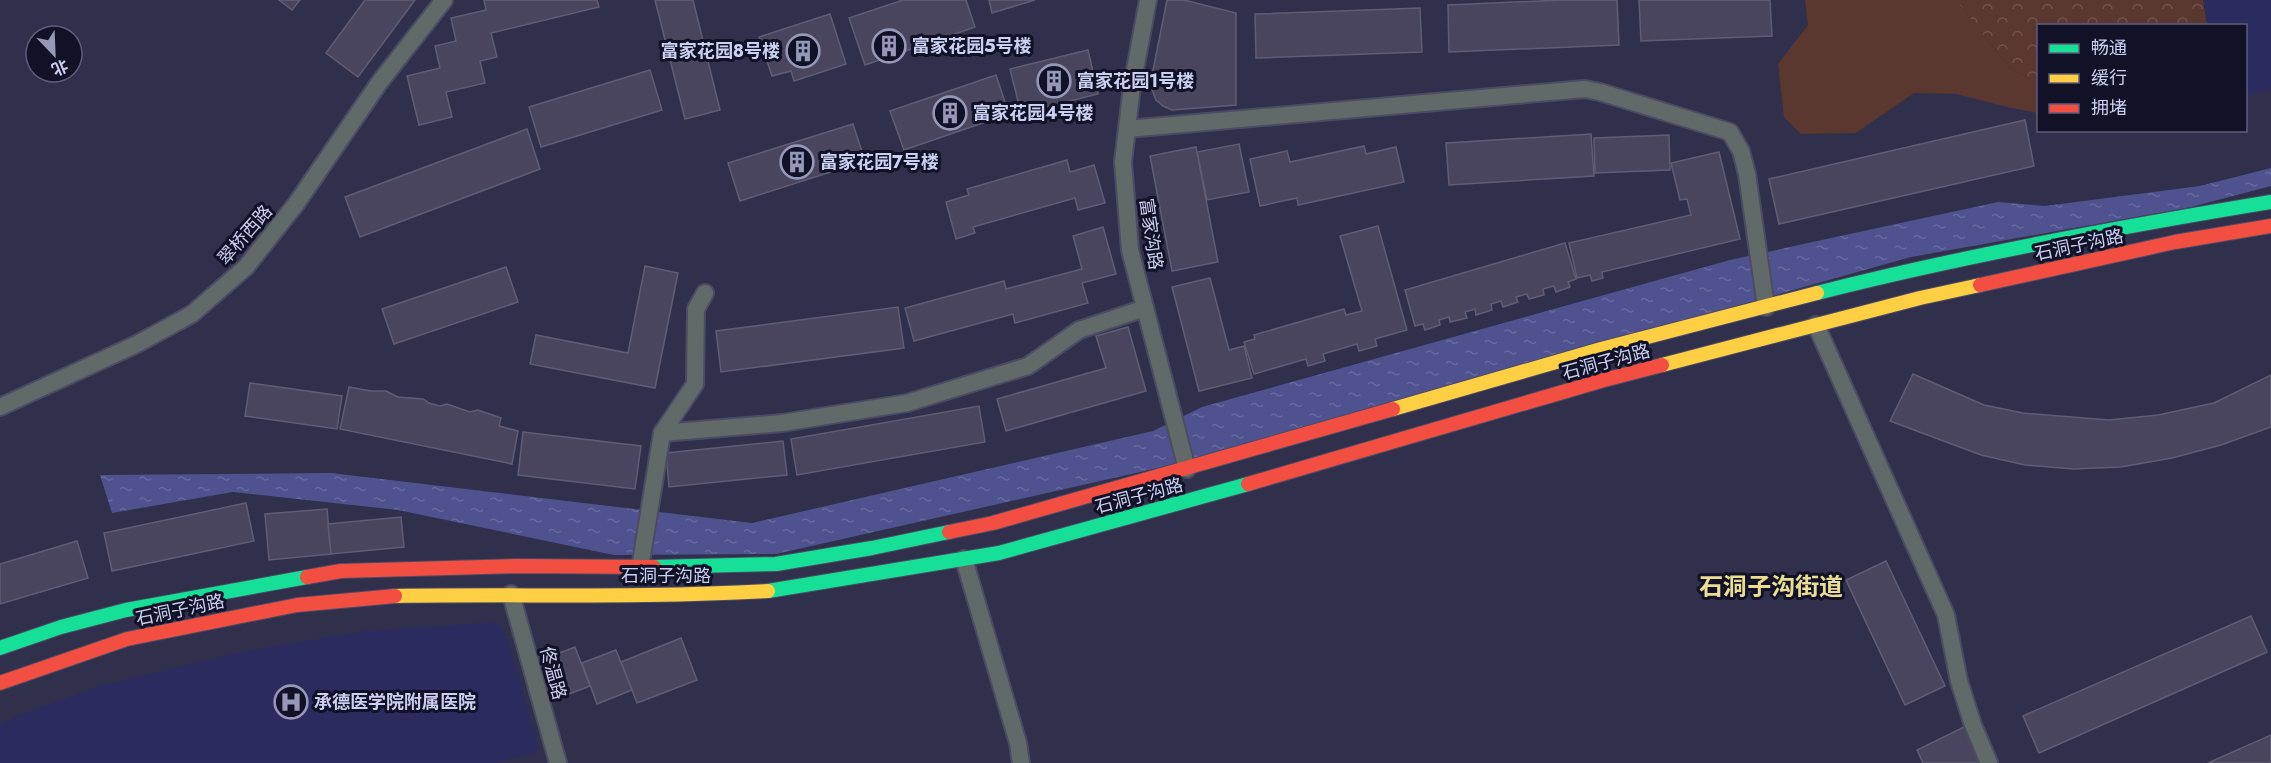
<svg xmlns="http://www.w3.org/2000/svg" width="2271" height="763" font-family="Jost,'Noto Sans SC',sans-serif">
<defs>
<pattern id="forest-crowns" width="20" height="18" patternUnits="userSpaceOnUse" patternTransform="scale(1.5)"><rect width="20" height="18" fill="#5a372f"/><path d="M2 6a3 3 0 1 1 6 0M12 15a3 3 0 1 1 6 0" fill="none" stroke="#70534d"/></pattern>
<pattern id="water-ripples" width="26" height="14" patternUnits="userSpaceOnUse" patternTransform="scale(1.5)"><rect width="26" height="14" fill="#4f528e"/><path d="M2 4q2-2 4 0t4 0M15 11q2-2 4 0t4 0" fill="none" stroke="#676a9e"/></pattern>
</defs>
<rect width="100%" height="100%" fill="#30304c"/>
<g fill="#2b2b60">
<polygon points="2203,0 2271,0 2271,89 2249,94 2246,85 2246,26 2207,25"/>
<polygon points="497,622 507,638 540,752 495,763 0,763 0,724 17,716 97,687 249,650 367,631"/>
</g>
<polygon fill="#5a372f" points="1805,0 1956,0 2009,67 2038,84 2038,113 2007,107 1956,94 1914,93 1856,133 1801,134 1784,117 1778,64 1808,25"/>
<polygon fill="url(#forest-crowns)" points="1956,0 2203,0 2207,25 2038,26 2038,84 2009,67"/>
<polygon fill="url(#water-ripples)" points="2271,168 2271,186 2191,207 1911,257 1158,468 776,554 614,555 398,510 233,492 112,513 100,475 331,473 752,523 1153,431 1202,407 1730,260 1998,202 2045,206 2200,186"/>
<g fill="#4a455e" stroke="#605c74" stroke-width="1.5">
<polygon points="279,0 300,0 292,10"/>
<polygon points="365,0 415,0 358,77 326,53"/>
<polygon points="484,0 597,0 599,7 491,33 497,57 480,61 485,83 446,92 452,117 419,125 407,76 440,68 435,46 456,41 451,18 486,10"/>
<polygon points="655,0 693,0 720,110 685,119"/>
<polygon points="903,0 966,0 975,27 865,65 849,18"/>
<polygon points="989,0 1035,0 992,13"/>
<polygon points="1167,0 1184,0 1236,13 1236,105 1172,110 1163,106 1156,100 1150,85"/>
<polygon points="1562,0 1617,0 1619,45 1449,52 1448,5"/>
<polygon points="1639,0 1770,0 1772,36 1641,41"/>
<polygon points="1420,8 1422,52 1256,58 1255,14"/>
<polygon points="830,14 846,64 794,81 791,71 772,76 759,37"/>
<polygon points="1088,50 1098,94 1021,113 1010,69"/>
<polygon points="650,70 662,110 541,147 529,107"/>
<polygon points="996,75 1009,114 904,150 890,111"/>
<polygon points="2025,120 2034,166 1779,224 1769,179"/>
<polygon points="853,124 865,161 740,201 728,163"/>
<polygon points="527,129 540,169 360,237 345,197"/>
<polygon points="1591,134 1594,176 1449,185 1446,143"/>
<polygon points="1669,135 1670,170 1595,173 1594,138"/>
<polygon points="1239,144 1249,192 1207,200 1197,152"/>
<polygon points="1364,146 1366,154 1396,147 1404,182 1298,205 1297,198 1260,206 1250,159 1287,151 1290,162"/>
<polygon points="1196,147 1218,262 1172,271 1150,156"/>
<polygon points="1719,152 1740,239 1602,272 1603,278 1592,281 1590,275 1577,278 1569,243 1691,215 1687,199 1680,200 1671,163"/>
<polygon points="1067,160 1070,172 1094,165 1105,203 1078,210 1075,198 973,227 975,233 956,239 946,202 969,195 967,189"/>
<polygon points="1378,226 1407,330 1375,339 1377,346 1359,351 1357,344 1323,354 1325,361 1308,366 1306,359 1254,374 1244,342 1255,339 1254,335 1344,309 1346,315 1362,311 1340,236"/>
<polygon points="1103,227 1116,274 1082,283 1088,303 1015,323 1013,314 914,341 905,308 1004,281 1006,289 1082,269 1073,236"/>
<polygon points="1565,243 1576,279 1568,282 1570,287 1556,292 1554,286 1543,289 1544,295 1529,299 1527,294 1516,297 1518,302 1503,307 1501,301 1491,304 1492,310 1476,315 1475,309 1465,312 1467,318 1450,322 1449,317 1439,320 1440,325 1425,330 1423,324 1415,326 1405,290"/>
<polygon points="645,266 678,273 655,388 530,364 536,335 628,353"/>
<polygon points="506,267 518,302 394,344 382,309"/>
<polygon points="1210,278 1229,350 1244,346 1252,378 1199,391 1172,287"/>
<polygon points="898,307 904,348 721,372 716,331"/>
<polygon points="1128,327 1146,391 1006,431 997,399 1106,368 1096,336"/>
<polygon points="1913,374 1984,405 2023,413 2109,420 2158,415 2214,403 2271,375 2271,427 2221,445 2172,458 2121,467 2073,469 2025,465 1981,455 1890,421"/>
<polygon points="250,383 342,396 337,429 245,416"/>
<polygon points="349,387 371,391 386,391 398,397 423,399 429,403 440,406 447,404 470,412 478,410 501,418 499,426 518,431 512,464 340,429"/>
<polygon points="979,406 985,442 797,475 791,439"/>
<polygon points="523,432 641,446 635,489 518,475"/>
<polygon points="783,441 787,475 669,487 666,453"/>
<polygon points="246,503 254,541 112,571 104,533"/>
<polygon points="327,509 331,554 269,560 265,514"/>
<polygon points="401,517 404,547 331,554 328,524"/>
<polygon points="77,541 88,578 0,604 0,564"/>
<polygon points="1886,561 1945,686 1905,705 1846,580"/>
<polygon points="2251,616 2267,652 2039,753 2023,716"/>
<polygon points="681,638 697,680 637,703 621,662"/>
<polygon points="575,647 590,686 556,699 541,660"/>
<polygon points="616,650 632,690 597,704 582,663"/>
<polygon points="1964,727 1981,763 1923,763 1917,750"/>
<polygon points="2271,735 2271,763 2208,763"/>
</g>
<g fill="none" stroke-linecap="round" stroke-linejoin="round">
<g stroke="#4b4c64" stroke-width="20">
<g id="street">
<polyline points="1148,0 1132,86 1123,162 1130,250 1187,469"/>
<polyline points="1127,129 1585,89 1600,92 1730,132 1741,151 1747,174 1766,307"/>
<polyline points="1816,325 1946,615 1959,681 1973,725 1989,763"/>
<polyline points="0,407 137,344 192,314 246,267 296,204 379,83 444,0"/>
<polyline points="662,433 782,423 907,403 1028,366 1079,330 1145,308"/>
<polyline points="964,559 1018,743 1021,763"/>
<polyline points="640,568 662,433 695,384 696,309 705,293"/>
<polyline points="511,594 558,763"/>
</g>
</g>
<g stroke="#4b4c64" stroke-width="16">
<g id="fast">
<path d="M 1817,293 C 1966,255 2119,227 2271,202"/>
<polyline points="654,567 776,564 872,548 949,532"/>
<polyline points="768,591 999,553 1248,484"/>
<polyline points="0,648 61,627 126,610 307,577"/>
</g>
</g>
<g stroke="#4b4c64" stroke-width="16">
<g id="slow">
<polyline points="1662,365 1920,298 1980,285"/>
<polyline points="1393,409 1601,349 1817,293"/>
<path d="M 395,596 C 519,594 644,598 768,591"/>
</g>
</g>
<g stroke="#4b4c64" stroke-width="16">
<g id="jam">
<polyline points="1980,285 2175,242 2271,226"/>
<polyline points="1248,484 1604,380 1662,365"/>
<polyline points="949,532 993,523 1393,409"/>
<polyline points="307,577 341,571 515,566 654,567"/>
<polyline points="0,683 127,639 297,605 395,596"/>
</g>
</g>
<use href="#street" stroke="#616969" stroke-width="16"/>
<use href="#fast" stroke="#16e098" stroke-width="14"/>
<use href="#slow" stroke="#ffcf43" stroke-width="14"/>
<use href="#jam" stroke="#f24e42" stroke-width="14"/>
</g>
<defs>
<g id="building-ring" transform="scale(1.725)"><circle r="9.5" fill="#111228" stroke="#9598b7" stroke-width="1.5"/><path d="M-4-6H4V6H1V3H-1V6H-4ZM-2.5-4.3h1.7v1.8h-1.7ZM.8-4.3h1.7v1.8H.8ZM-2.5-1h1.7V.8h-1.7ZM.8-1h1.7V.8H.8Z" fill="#9598b7"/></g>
<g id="hospital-ring" transform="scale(1.725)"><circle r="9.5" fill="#111228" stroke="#9598b7" stroke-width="1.5"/><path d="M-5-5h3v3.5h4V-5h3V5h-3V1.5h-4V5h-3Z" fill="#9598b7"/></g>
</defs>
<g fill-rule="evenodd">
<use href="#building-ring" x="889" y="46"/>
<use href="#building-ring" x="803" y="51"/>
<use href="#building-ring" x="1054" y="81"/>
<use href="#building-ring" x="950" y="113"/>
<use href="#building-ring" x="797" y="162"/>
<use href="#hospital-ring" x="291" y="702"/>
</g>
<g text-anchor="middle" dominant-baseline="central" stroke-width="6" stroke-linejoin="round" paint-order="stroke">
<g font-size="18" font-weight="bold" fill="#ccd0f0" stroke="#111228" text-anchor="start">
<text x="912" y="46">富家花园5号楼</text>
<text x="780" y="51" text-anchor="end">富家花园8号楼</text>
<text x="1077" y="81">富家花园1号楼</text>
<text x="973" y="113">富家花园4号楼</text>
<text x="820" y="162">富家花园7号楼</text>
<text x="314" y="702">承德医学院附属医院</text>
</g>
<g font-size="18" fill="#ccd0f0" stroke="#111228">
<text transform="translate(1151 234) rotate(82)">富家沟路</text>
<text transform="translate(245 235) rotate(-49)">翠桥西路</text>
<text transform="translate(2079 245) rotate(-12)">石洞子沟路</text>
<text transform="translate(1606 362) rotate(-15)">石洞子沟路</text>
<text transform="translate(1139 496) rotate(-15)">石洞子沟路</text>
<text x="666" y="576">石洞子沟路</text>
<text transform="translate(180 610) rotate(-12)">石洞子沟路</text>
<text transform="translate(553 673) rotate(75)">佟温路</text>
</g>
<g font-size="24" font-weight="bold" fill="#ecde90" stroke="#111228">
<text x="1771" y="586">石洞子沟街道</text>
</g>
</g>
<rect x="2037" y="24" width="210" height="108" fill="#111228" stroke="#5c5e78" stroke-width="1.5"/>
<rect x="2049" y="44" width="30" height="9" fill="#16e098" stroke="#5c5e78" stroke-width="1.5"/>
<text x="2091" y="54" font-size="18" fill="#ccd0f0">畅通</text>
<rect x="2049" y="74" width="30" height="9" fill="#ffcf43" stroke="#5c5e78" stroke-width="1.5"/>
<text x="2091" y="84" font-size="18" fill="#ccd0f0">缓行</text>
<rect x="2049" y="104" width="30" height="9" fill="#f24e42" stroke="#5c5e78" stroke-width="1.5"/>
<text x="2091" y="114" font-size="18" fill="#ccd0f0">拥堵</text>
<g transform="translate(54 54) rotate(157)"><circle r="28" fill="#111228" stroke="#5c5e78" stroke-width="1.5"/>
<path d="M0-4.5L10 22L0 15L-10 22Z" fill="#9598b7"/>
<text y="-9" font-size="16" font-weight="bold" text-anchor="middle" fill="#ccd0f0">北</text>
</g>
</svg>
